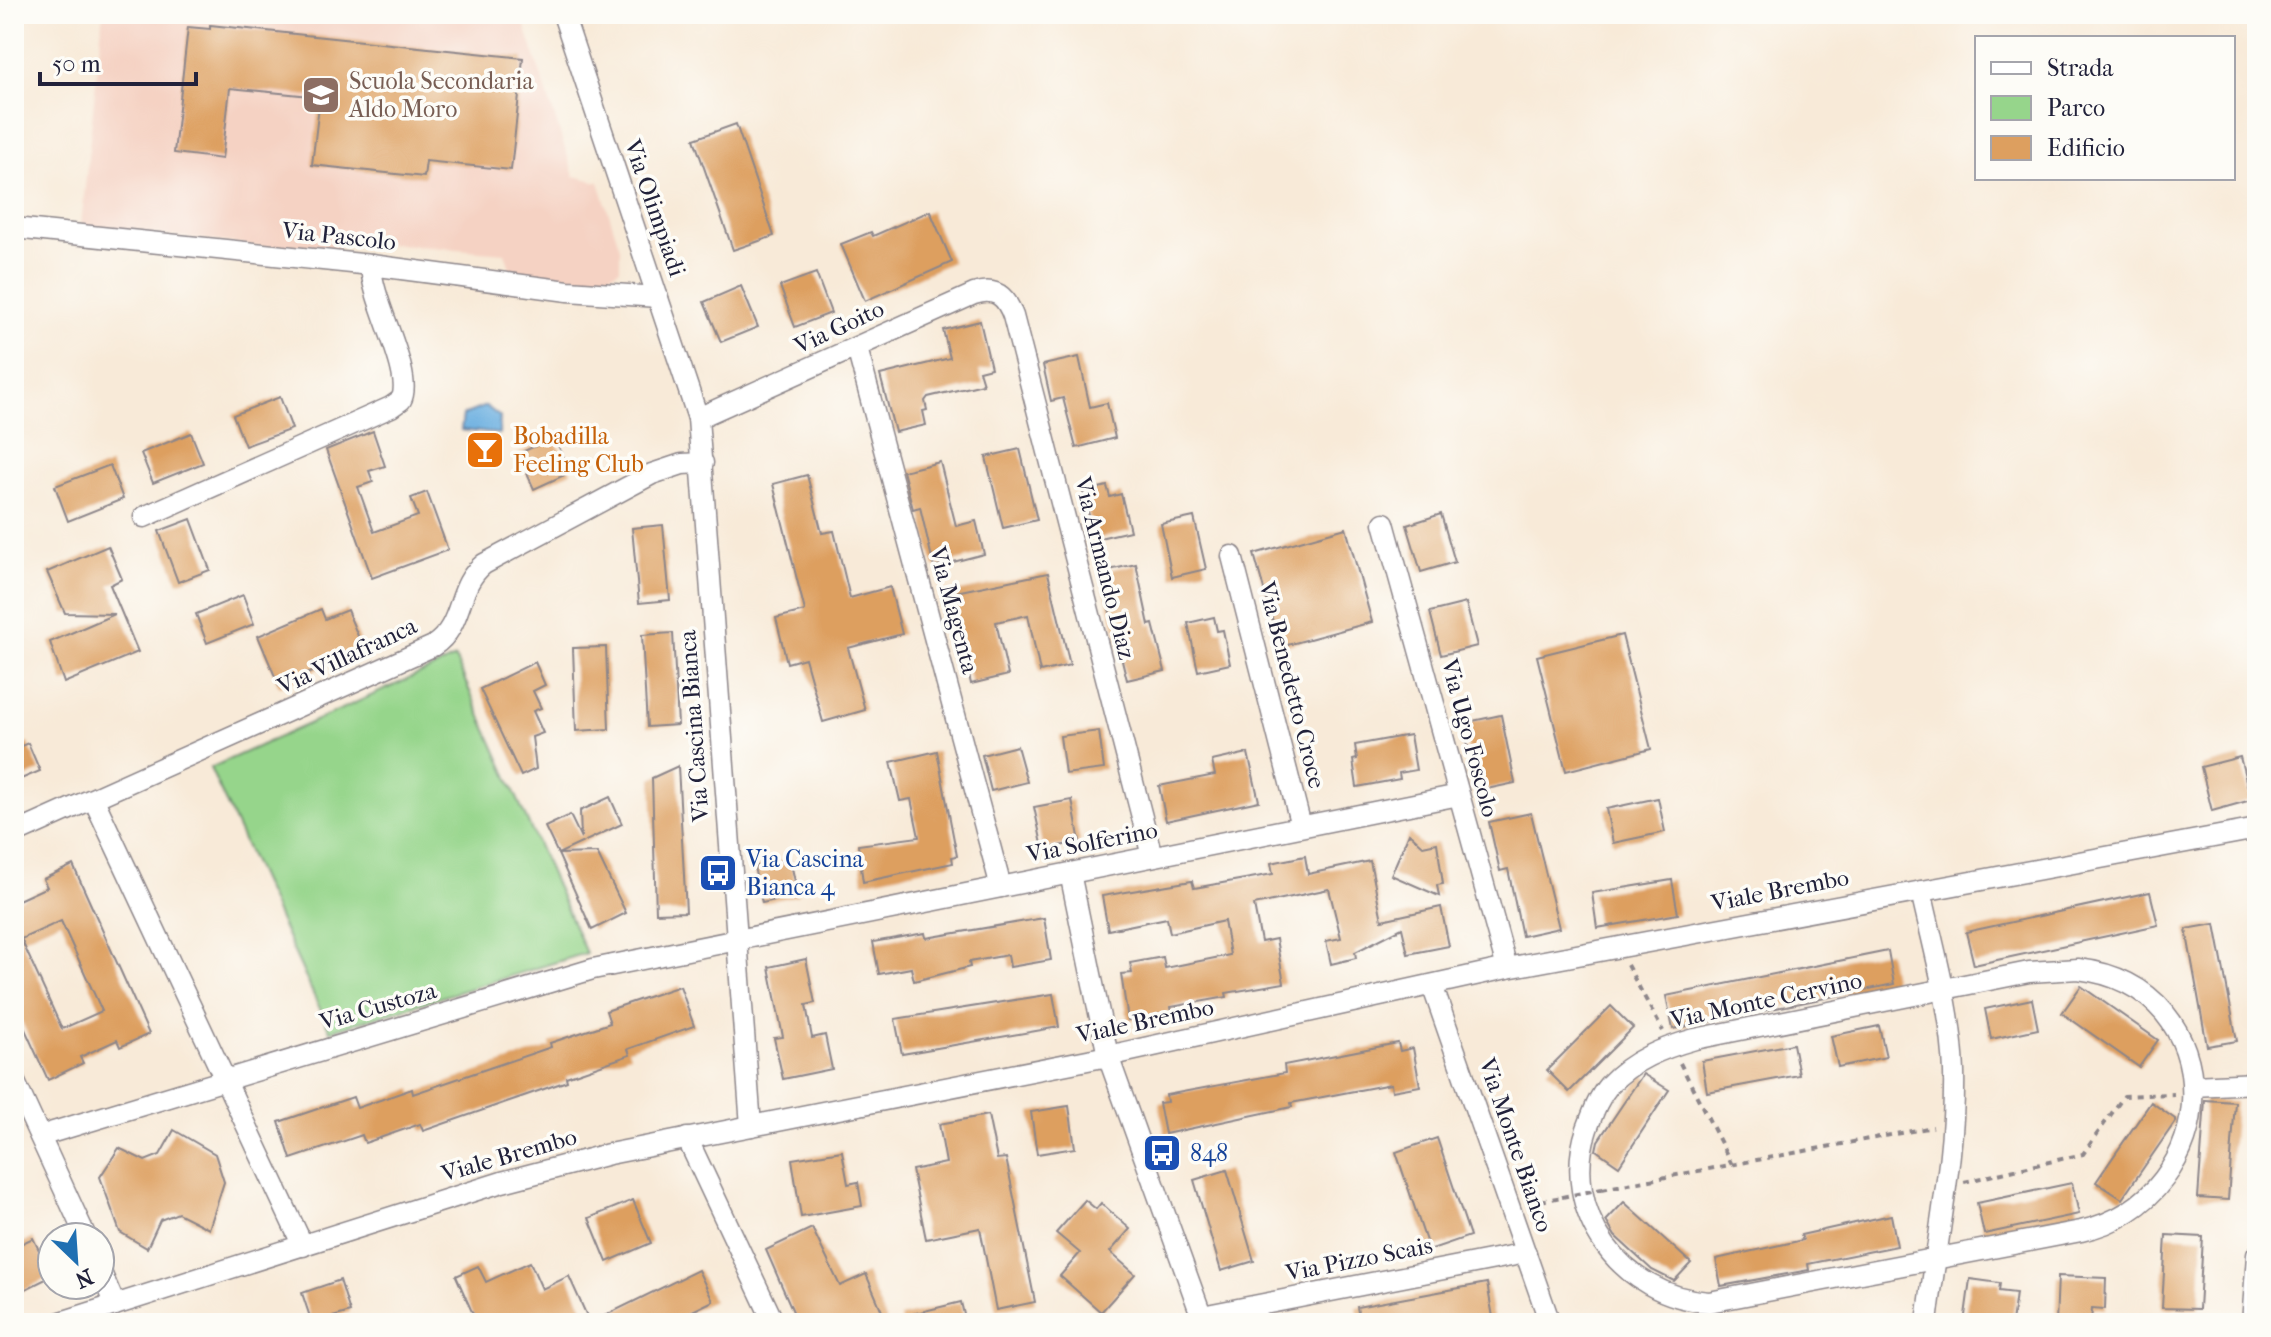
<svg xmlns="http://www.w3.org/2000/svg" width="2271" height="1337" font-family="'IM FELL French Canon',serif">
<rect width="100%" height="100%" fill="#fdfcf7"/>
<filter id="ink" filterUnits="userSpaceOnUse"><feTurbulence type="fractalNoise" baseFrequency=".0125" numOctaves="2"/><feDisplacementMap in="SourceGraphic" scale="16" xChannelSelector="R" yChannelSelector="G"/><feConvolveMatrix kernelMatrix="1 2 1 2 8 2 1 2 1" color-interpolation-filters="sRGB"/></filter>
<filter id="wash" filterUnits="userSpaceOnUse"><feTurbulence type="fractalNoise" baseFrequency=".006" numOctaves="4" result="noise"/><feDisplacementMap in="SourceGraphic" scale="32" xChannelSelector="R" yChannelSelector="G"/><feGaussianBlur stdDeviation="1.8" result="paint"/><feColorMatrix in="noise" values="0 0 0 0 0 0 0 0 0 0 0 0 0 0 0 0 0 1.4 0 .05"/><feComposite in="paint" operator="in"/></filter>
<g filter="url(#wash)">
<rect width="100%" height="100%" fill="#f8ead8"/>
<polygon fill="#f5d2c3" points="103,14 521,14 574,176 599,182 620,248 620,269 602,279 512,274 505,253 345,240 332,255 81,225"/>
<polygon fill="#96d58b" stroke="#5c7c63" stroke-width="2" points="455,658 586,953 330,1031 210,768"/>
<polygon fill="#6bafe0" stroke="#46688e" stroke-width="2" points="486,406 500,417 499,434 461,430 463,415"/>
<g id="blocks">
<g fill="#dd9f5f" fill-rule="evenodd">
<polygon points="210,25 523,58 511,170 426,161 424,177 312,165 320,97 230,88 222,159 174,153 188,27 210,29"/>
<polygon points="736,124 774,236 733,250 694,139"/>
<polygon points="930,211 952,262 865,301 841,244 871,232 873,236"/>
<polygon points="816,273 831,313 795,327 780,286"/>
<polygon points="741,286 758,327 721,342 704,302"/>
<polygon points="980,321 991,368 979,371 983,384 928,397 925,401 927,410 923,411 926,425 895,432 880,375 950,358 943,330"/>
<polygon points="1079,357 1090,407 1107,403 1115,438 1076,448 1063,398 1051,401 1043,365"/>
<polygon points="280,397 292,429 245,446 233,415"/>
<polygon points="373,431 385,466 369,471 373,482 358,487 374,532 418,516 411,498 427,492 448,550 372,578 326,450"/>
<polygon points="191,433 203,463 153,483 141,453"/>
<polygon points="554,437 571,472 534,489 518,454"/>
<polygon points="1020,449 1037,520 1003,528 986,457"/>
<polygon points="940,462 956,526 976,521 984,554 934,567 920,507 913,509 903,471"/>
<polygon points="110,465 123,499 68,521 55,486"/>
<polygon points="807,475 822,533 834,531 850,598 890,587 902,634 848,648 865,710 823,722 805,658 787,663 776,618 805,611 773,484"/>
<polygon points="1107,486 1110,497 1121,494 1130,531 1095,539 1083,492"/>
<polygon points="1441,514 1455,562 1421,572 1407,525"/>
<polygon points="1194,517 1206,569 1172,577 1161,524"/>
<polygon points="191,519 210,570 178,582 159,531"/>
<polygon points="663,525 670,600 639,603 632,528"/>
<polygon points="1346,528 1372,622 1280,647 1254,554"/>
<polygon points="108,546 122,579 110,585 138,652 64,683 50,642 115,614 65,613 47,572"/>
<polygon points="1136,564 1149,625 1153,624 1165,671 1127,680 1100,572"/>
<polygon points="1048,573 1070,665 1040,672 1028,615 996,622 1008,675 971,684 958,627 948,629 941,595"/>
<polygon points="243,595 254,624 207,643 196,614"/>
<polygon points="1466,603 1477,646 1441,655 1430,612"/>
<polygon points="321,609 325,619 347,610 364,650 279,686 258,636"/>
<polygon points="1214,617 1217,631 1223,630 1230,664 1198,671 1188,623"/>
<polygon points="673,633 678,725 647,727 642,635"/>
<polygon points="1622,635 1651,749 1566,771 1537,656"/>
<polygon points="606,647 609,729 576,731 573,648"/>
<polygon points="535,662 545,685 533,691 541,708 533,711 543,733 532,737 536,769 521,776 480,689"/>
<polygon points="1501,715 1515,783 1477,791 1463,723"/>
<polygon points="1099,731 1104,769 1065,774 1060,736"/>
<polygon points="1410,735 1416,770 1399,773 1400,779 1357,787 1353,760 1357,759 1355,745"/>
<polygon points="28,743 40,771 14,782 14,749"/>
<polygon points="1017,746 1027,782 991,791 982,755"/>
<polygon points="937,751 957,856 952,857 953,863 863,882 858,845 919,837 911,799 900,801 891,762"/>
<polygon points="1248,753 1259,801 1166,821 1159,786 1215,775 1212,761"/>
<polygon points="2240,757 2251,800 2212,811 2201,767"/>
<polygon points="678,766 686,912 656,913 652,778"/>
<polygon points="610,797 622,824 558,854 545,827 570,815 581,838 580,811"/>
<polygon points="1658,798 1665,832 1613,843 1606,809"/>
<polygon points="1072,800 1080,842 1043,849 1034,807"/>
<polygon points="1531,813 1559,928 1522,936 1508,869 1500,871 1489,822"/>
<polygon points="1409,833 1423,846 1437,843 1443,884 1437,885 1439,896 1391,875"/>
<polygon points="597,853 626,913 592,930 558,854"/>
<polygon points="1305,856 1308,874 1370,861 1382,920 1441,907 1449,946 1408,954 1402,928 1355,952 1356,958 1331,964 1326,941 1341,938 1329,889 1254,905 1261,942 1276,939 1284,983 1226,993 1227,997 1171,1007 1172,1012 1128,1020 1121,974 1132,973 1130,963 1163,957 1165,968 1230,955 1224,921 1170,933 1167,918 1108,930 1102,896 1192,881 1194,888 1273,874 1271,863"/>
<polygon points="790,859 798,895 762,903 754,867"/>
<path d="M 73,865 L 149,1034 L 120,1047 L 117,1040 L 80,1057 L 83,1063 L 48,1080 L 14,1005 L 14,902 L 47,887 L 43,879 ZM 61,921 L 102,1011 L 62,1029 L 21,939 Z"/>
<polygon points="1672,880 1678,914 1597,928 1592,893"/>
<polygon points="2150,892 2158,925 1974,965 1966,932"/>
<polygon points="1044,918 1051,960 1010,967 1008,955 969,962 970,967 914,981 911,968 879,974 873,942 925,933 926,938"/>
<polygon points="2215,924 2237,1041 2207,1046 2186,929"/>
<polygon points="1888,951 1894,984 1673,1029 1666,996"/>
<polygon points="806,959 815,1003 806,1005 812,1038 825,1035 832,1069 783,1079 774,1038 783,1037 769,967"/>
<polygon points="680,986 694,1026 628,1049 630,1055 566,1077 567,1081 423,1131 420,1124 365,1143 362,1135 291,1159 279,1122 353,1097 357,1108 412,1089 413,1094 551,1047 550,1043 610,1023 606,1011"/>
<polygon points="2081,986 2158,1040 2139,1067 2062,1013"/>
<polygon points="1053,994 1059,1027 902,1054 895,1019"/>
<polygon points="2032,999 2038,1029 1991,1039 1985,1009"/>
<polygon points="1611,1006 1633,1028 1569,1092 1547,1070"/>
<polygon points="1879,1026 1886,1057 1838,1067 1831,1036"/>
<polygon points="1398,1043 1400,1051 1413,1048 1420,1086 1392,1091 1391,1084 1291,1103 1292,1107 1165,1134 1159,1103 1167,1102 1166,1095 1285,1073 1284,1065"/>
<polygon points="1793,1044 1799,1075 1707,1092 1702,1061"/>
<polygon points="1643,1074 1669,1090 1619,1166 1596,1150 1598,1141"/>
<polygon points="2205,1100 2235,1102 2228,1200 2198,1198"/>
<polygon points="2151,1102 2175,1119 2175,1122 2122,1199 2096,1182"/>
<polygon points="1069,1106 1075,1148 1037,1154 1031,1112"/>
<polygon points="988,1115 997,1159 1006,1158 1035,1302 996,1310 980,1228 926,1239 912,1170 946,1163 939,1124"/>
<polygon points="174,1130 215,1154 224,1182 209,1229 178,1213 160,1220 147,1248 120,1232 100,1177 119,1148 145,1161 160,1155"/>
<polygon points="1437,1138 1470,1236 1429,1250 1396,1152"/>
<polygon points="842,1151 848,1184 858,1182 862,1206 801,1217 792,1159"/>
<polygon points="1227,1170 1254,1261 1221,1271 1194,1180"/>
<polygon points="2072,1183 2079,1214 1984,1234 1977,1203"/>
<polygon points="633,1200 651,1243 607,1262 589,1218"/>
<polygon points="1085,1200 1096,1209 1101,1203 1130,1229 1110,1252 1135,1274 1101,1312 1060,1276 1080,1253 1056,1233"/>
<polygon points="1624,1202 1691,1263 1674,1281 1652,1270 1615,1236 1606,1221"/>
<polygon points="1891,1215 1897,1246 1808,1264 1809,1270 1721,1286 1716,1259 1803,1240 1801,1235"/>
<polygon points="812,1228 840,1286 866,1274 887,1323 798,1323 766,1250"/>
<polygon points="2166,1235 2203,1237 2199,1309 2162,1308"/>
<polygon points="33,1238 52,1276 14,1295 14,1247"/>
<polygon points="530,1262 542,1289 569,1276 590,1323 698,1270 713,1301 668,1323 477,1323 456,1276 478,1266 486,1282"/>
<polygon points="2058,1276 2106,1278 2105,1309 2092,1308 2091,1323 2056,1323"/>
<polygon points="1970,1279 2000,1283 1999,1291 2016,1293 2012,1323 1964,1323"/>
<polygon points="340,1280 350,1312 312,1323 302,1293"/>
<polygon points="1487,1283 1494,1323 1360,1323 1357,1307"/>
<polygon points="961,1302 966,1323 901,1323 900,1317"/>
</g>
</g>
</g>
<g filter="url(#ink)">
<use href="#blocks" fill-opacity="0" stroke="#8d868a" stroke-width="2"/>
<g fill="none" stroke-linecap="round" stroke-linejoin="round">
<g stroke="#8d868a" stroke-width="23">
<g id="minor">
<polyline points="563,14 698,418 751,1126"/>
<polyline points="14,228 371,265 568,291 658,297"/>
<polyline points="857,348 1001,887"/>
<path d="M 698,418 L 974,294 C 995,287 1006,296 1013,316 L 1152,856"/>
<path d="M 144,517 L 391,407 L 401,400 C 415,375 371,301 371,265"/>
<polyline points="1384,523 1507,968"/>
<polyline points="1232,556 1301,826"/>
<polyline points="94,800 303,1246"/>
<path d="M 14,834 L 433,646 C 465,625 455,587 484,564 L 652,474 L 682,464 L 703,463"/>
<polyline points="1070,873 1108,1056 1204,1323"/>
<path d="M 1921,891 C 1934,950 1952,1011 1954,1072 C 1956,1152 1936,1243 1927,1323"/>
<path d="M 2078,969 C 2233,987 2227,1198 2081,1231 L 1709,1302 C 1622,1297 1559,1212 1587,1129 C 1593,1113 1598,1098 1609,1085 C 1632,1060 1663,1048 1695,1039 L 2029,972 Z"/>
<polyline points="1432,985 1550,1323"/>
<polyline points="14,1080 86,1237"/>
<polyline points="2193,1086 2257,1083"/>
<polyline points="40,1136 593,969 1459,795"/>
<polyline points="687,1138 774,1323"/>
<polyline points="100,1270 115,1305"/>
<polyline points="1202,1316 1526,1253"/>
<polyline points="58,1323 502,1182 609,1154 1108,1056 1507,968 2257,829"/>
<polyline points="2252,1323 2257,1255"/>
</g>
</g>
<g stroke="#8d868a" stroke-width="4" stroke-dasharray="6 6" stroke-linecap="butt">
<polyline points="1627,965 1663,1031"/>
<polyline points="1680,1063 1732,1165"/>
<polyline points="1964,1182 2083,1154 2124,1096 2174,1094"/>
<polyline points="1602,1189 1933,1127"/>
<polyline points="1529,1203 1562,1197"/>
</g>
<use href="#minor" stroke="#fff" stroke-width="20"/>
<polyline stroke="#8d868a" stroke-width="4" stroke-dasharray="6 6" stroke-linecap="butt" points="1562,1197 1602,1189"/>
</g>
</g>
<defs>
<g id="school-square" transform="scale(2)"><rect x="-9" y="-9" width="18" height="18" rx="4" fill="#8d6e63" stroke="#fdfcf7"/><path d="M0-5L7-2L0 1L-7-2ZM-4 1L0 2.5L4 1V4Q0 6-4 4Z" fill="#fff"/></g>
<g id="bar-square" transform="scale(2)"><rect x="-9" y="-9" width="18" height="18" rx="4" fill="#e8710a" stroke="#fdfcf7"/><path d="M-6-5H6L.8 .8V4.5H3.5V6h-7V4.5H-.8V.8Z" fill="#fff"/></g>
<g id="bus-square" transform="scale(2)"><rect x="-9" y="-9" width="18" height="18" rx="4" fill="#1a4fb4" stroke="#fdfcf7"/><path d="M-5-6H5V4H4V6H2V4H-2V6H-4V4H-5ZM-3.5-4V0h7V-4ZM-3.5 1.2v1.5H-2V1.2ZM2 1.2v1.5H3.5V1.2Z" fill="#fff"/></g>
</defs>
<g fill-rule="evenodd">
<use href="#school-square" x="321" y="95"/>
<use href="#bar-square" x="485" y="450"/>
<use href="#bus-square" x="718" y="873"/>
<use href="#bus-square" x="1162" y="1153"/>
</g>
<g text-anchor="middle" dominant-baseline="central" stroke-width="7" stroke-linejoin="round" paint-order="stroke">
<g font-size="24" fill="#785e54" stroke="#fdfcf7" text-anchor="start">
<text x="349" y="81">Scuola Secondaria<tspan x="349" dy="28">Aldo Moro</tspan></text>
</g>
<g font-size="24" fill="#22223b" stroke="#fdfcf7">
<text transform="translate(655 208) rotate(71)">Via Olimpiadi</text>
<text transform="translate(339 236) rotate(6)">Via Pascolo</text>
<text transform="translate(839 327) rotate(-25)">Via Goito</text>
<text transform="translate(1105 568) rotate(76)">Via Armando Diaz</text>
<text transform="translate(954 610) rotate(75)">Via Magenta</text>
<text transform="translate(347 656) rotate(-25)">Via Villafranca</text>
<text transform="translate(1292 685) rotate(76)">Via Benedetto Croce</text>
<text transform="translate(694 726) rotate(-94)">Via Cascina Bianca</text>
<text transform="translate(1470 738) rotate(75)">Via Ugo Foscolo</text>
<text transform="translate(1092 842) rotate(-11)">Via Solferino</text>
<text transform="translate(1780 890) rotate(-11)">Viale Brembo</text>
<text transform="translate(1766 1000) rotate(-12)">Via Monte Cervino</text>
<text transform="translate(378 1006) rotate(-16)">Via Custoza</text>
<text transform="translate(1145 1021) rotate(-12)">Viale Brembo</text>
<text transform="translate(1516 1145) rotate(71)">Via Monte Bianco</text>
<text transform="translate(509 1155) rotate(-16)">Viale Brembo</text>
<text transform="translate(1359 1259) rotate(-11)">Via Pizzo Scais</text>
</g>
<g font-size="24" fill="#c56008" stroke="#fdfcf7" text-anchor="start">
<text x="513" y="436">Bobadilla<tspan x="513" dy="28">Feeling Club</tspan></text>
</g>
<g font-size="24" fill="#164399" stroke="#fdfcf7" text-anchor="start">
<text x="746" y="859">Via Cascina<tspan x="746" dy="28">Bianca 4</tspan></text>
<text x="1190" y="1153">848</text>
</g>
</g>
<rect width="2271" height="1337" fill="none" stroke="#fdfcf7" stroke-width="48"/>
<rect x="1975" y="36" width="260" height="144" fill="#fdfcf7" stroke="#a5a5ac" stroke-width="2"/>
<rect x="1991" y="62" width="40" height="12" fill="#ffffff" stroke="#a5a5ac" stroke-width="2"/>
<text x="2047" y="76" font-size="24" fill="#22223b">Strada</text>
<rect x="1991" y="96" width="40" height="24" fill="#96d58b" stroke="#a5a5ac" stroke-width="2"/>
<text x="2047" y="116" font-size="24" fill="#22223b">Parco</text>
<rect x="1991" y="136" width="40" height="24" fill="#dd9f5f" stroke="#a5a5ac" stroke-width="2"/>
<text x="2047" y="156" font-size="24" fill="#22223b">Edificio</text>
<g transform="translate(76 1261) rotate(155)"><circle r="38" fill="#fdfcf7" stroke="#a5a5ac" stroke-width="2"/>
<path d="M0-6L14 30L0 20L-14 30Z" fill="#1f6fb2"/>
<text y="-12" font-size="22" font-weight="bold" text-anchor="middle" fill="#22223b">N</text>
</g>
<path d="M40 72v12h156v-12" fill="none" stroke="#22223b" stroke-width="4"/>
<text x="52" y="72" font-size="24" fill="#22223b" stroke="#fdfcf7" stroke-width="6" paint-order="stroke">50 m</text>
</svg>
